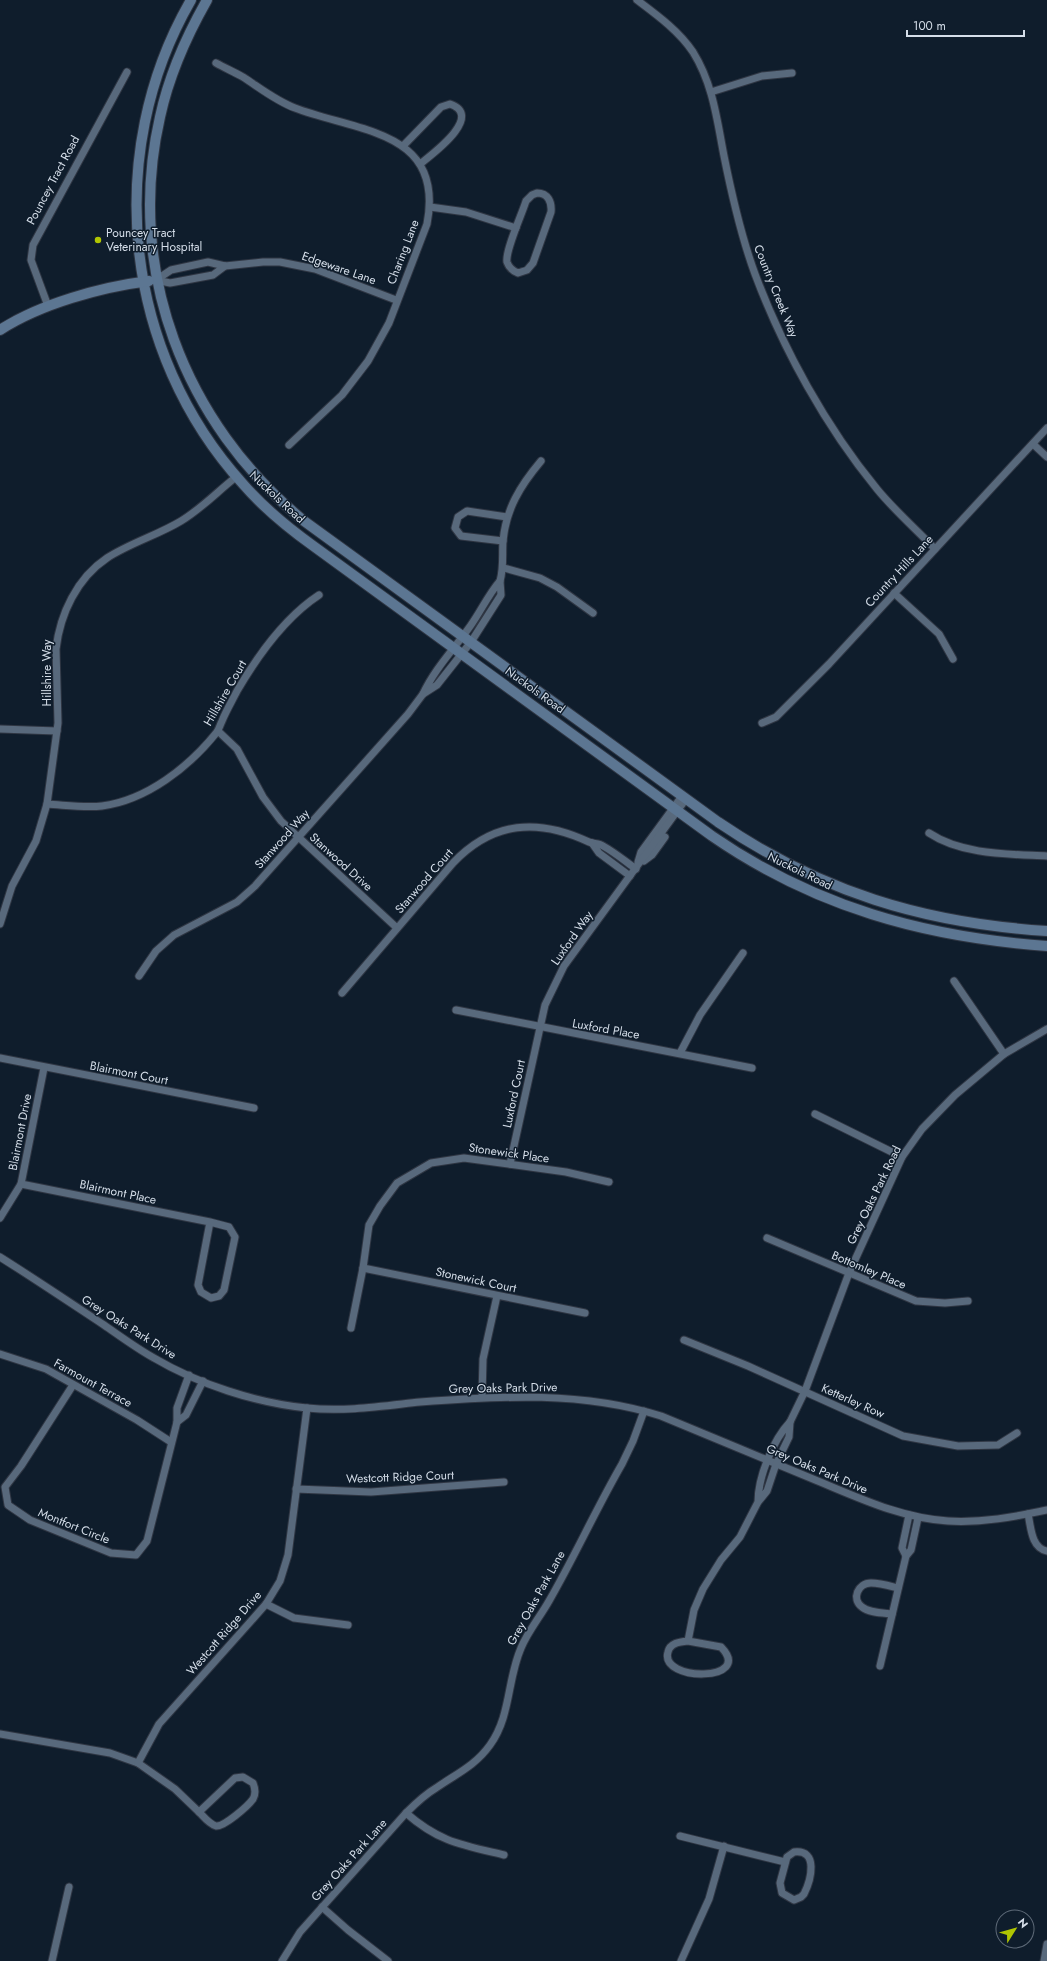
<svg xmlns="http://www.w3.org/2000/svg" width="1047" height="1961" font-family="Jost,sans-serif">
<rect width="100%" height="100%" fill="#0f1d2c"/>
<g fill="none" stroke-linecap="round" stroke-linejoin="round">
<g stroke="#2f3643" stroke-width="9">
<g id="minor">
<path d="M 637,0 C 657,15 679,31 693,52 C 713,84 717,120 724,156 C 732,196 741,236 755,274 C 783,349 826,427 877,489 C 894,510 916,529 935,549"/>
<path d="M 216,63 C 225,68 234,72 243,77 C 260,88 276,101 295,108 C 358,132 445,130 427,224 L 389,323 L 368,361 L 342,395 L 289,445"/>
<polyline points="711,92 762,76 792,73"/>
<path d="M 403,146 L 441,107 L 450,104 C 485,116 431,155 420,164"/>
<path d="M 537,193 C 548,193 552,202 551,212 L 533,263 L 527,270 L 518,273 C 513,271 509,268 507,262 C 505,251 522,214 526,201 L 532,195 Z"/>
<polyline points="430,207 466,212 516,228"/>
<polyline points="156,280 171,270 208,262 225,266 263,262 280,262 315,269 396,300"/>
<polyline points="156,280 170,283 213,275 225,266"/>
<polyline points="48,306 31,260 33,245 127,72"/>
<polyline points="1033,444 1047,457"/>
<polyline points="503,541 461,536 455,528 458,517 467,511 507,517"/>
<polyline points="504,568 540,578 557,587 593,613"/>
<path d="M 500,581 L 501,595 L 471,642 L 437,685 L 423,694 C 435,668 455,648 471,625 C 481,611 488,595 500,581 Z"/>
<path d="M 500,581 C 504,567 502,555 503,541 C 506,509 520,486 541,461"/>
<polyline points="894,593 939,634 953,659"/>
<polyline points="762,723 776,717 829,664 1047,428"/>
<polyline points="0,729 57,731"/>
<polyline points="218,731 237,749 263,797 281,821 397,928"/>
<path d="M 47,804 C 65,805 84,808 102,806 C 147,800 189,767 217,732 C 219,729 220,725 222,721 C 226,711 232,701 237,691 C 258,655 284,618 319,595"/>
<path d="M 929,833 C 962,855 1009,854 1047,856"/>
<polyline points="592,843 599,853 630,876"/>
<polyline points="644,861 652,855 665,837"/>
<polyline points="638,862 641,852 682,796"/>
<path d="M 0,924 L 12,886 L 36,841 L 47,804 L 58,723 L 56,649 C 60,614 77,578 107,558 C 130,543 158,535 181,521 C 201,509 218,491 236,477"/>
<polyline points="139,976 156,951 174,935 237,902 255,886 408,714 423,694"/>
<polyline points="954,981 1004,1054"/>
<path d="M 342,993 L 453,863 C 493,821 538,818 589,842 C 593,844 599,843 603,846 C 614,852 625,861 636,869"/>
<polyline points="456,1010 752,1068"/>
<polyline points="680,1053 700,1015 743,953"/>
<polyline points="0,1058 254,1108"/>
<polyline points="815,1114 902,1157"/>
<polyline points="510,1164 545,1005 564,966 686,799"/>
<polyline points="21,1184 210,1222 198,1285 201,1292 211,1298 219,1296 224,1290 235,1237 229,1227 210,1222"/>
<polyline points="0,1218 21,1184 44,1068"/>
<polyline points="767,1238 916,1301 945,1303 968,1301"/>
<path d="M 0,1257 C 35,1279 69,1302 104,1325 C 120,1336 136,1348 154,1358 C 198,1384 256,1403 307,1408 C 345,1412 383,1406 420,1402 C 502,1396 582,1391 661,1416 C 712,1437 762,1458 813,1479 C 857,1497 900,1518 948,1521 C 982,1523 1014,1517 1047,1510"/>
<polyline points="363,1268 585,1313"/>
<polyline points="351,1328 363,1268 369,1225 380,1206 397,1183 431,1163 464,1158 566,1172 609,1182"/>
<polyline points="684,1340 748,1366 903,1436 958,1446 998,1445 1017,1433"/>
<polyline points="0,1354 46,1369 137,1420 171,1442"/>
<polyline points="189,1375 177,1408 177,1422 186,1415 203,1381"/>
<polyline points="73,1385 21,1466 5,1487 8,1505 30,1520 111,1553 136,1555 147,1541 177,1422"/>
<polyline points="482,1397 483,1359 497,1296"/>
<polyline points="790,1422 805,1391 849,1273 902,1157 922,1129 955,1095 1004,1054 1047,1029"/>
<polyline points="296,1489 371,1492 504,1482"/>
<path d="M 1028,1514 C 1031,1527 1031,1548 1047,1551"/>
<polyline points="906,1556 902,1548 909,1515"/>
<polyline points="266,1604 294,1618 348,1625"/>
<path d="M 892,1614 C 883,1613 869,1613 862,1607 C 851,1599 858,1583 871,1583 C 880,1583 890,1586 898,1588"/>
<path d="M 688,1641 L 721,1647 C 755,1682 659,1682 668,1652 C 670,1643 679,1642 688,1641 L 694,1610 L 703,1589 L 721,1560 L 740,1537 L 758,1502 L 767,1491 L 776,1464 L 789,1437 L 790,1422 C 773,1440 758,1477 758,1502"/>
<polyline points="880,1666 906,1556 911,1550 918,1518"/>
<polyline points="0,1734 110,1753 138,1763 175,1789 199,1812"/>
<polyline points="138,1763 159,1724 251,1621 266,1604 280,1581 288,1555 307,1408"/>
<path d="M 243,1777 L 253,1783 C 255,1788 256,1794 253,1799 C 248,1806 224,1827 216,1826 C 209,1824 204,1817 199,1812 L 235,1778 Z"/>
<path d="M 406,1813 C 439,1842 462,1845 504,1855"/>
<polyline points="680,1836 785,1862"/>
<path d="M 794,1852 C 819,1849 811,1880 804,1894 L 801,1897 L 794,1900 L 782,1893 L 780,1883 L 787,1857 Z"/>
<polyline points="322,1907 348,1930 388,1961"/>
<polyline points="52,1961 69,1887"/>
<path d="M 282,1961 L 300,1932 L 406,1813 C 415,1804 424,1795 436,1788 C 456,1774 475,1766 490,1745 C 511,1716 507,1680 521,1648 C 528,1631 540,1617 549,1601 C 575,1556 596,1509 622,1464 L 633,1441 L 644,1411"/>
<polyline points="681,1961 709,1899 724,1846"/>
<polyline points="1044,1961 1047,1944"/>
</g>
</g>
<g stroke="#2f3643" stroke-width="12">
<g id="secondary">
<path d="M 191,0 C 102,154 124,353 243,484 C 263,507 287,527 312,545 L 712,836 C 815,907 924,937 1047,946"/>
<path d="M 207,0 C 186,37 169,75 160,117 C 125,270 184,423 304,521 L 718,822 C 821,892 923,923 1047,931"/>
<path d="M 0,330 C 40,304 101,287 149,281"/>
</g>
</g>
<use href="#minor" stroke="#58697c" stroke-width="7"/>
<use href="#secondary" stroke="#5c7692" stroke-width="10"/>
</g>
<circle fill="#b0c502" stroke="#0f1d2c" stroke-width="1.5" cx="98" cy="240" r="4"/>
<g text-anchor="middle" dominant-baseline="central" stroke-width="3" stroke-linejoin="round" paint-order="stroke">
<g font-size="12" fill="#d5dee9" stroke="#0f1d2c">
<text transform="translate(53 180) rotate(-62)">Pouncey Tract Road</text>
<text transform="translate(403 252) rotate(-69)">Charing Lane</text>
<text transform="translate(339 268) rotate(19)">Edgeware Lane</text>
<text transform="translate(776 291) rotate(68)">Country Creek Way</text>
<text transform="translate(277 497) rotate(43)">Nuckols Road</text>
<text transform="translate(899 571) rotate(-47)">Country Hills Lane</text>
<text transform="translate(47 673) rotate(-90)">Hillshire Way</text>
<text transform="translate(535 690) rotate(36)">Nuckols Road</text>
<text transform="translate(225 693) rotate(-60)">Hillshire Court</text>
<text transform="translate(282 839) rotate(-48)">Stanwood Way</text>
<text transform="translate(341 862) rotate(42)">Stanwood Drive</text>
<text transform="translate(800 871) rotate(26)">Nuckols Road</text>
<text transform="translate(424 881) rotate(-49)">Stanwood Court</text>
<text transform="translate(572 938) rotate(-55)">Luxford Way</text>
<text transform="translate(606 1029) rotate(10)">Luxford Place</text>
<text transform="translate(129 1073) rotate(11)">Blairmont Court</text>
<text transform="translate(514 1094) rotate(-78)">Luxford Court</text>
<text transform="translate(20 1132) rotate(-79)">Blairmont Drive</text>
<text transform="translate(509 1153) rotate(8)">Stonewick Place</text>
<text transform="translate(118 1192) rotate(12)">Blairmont Place</text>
<text transform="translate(874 1195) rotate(-64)">Grey Oaks Park Road</text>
<text transform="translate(869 1270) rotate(23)">Bottomley Place</text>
<text transform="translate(476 1280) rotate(12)">Stonewick Court</text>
<text transform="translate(129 1327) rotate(32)">Grey Oaks Park Drive</text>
<text transform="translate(93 1383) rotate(29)">Farmount Terrace</text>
<text transform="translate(503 1388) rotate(-1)">Grey Oaks Park Drive</text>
<text transform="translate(853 1401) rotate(24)">Ketterley Row</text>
<text transform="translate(817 1469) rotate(23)">Grey Oaks Park Drive</text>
<text transform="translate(400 1477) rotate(-2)">Westcott Ridge Court</text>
<text transform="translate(74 1526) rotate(22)">Montfort Circle</text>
<text transform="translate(536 1598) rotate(-61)">Grey Oaks Park Lane</text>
<text transform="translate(224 1633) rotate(-49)">Westcott Ridge Drive</text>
<text transform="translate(349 1860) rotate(-48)">Grey Oaks Park Lane</text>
</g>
<g font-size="12" fill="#d5dee9" stroke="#0f1d2c" text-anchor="start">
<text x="106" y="233">Pouncey Tract<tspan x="106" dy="14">Veterinary Hospital</tspan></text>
</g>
</g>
<g transform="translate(1015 1929) rotate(53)"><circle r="19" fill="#0f1d2c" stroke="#5e6a78"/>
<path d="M0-3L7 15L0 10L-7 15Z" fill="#b0c502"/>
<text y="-6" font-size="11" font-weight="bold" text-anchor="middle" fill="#d5dee9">N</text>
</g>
<path d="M907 30v6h117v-6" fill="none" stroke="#d5dee9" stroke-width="2"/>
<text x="913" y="30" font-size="12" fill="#d5dee9" stroke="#0f1d2c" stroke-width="3" paint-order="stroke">100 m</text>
</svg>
